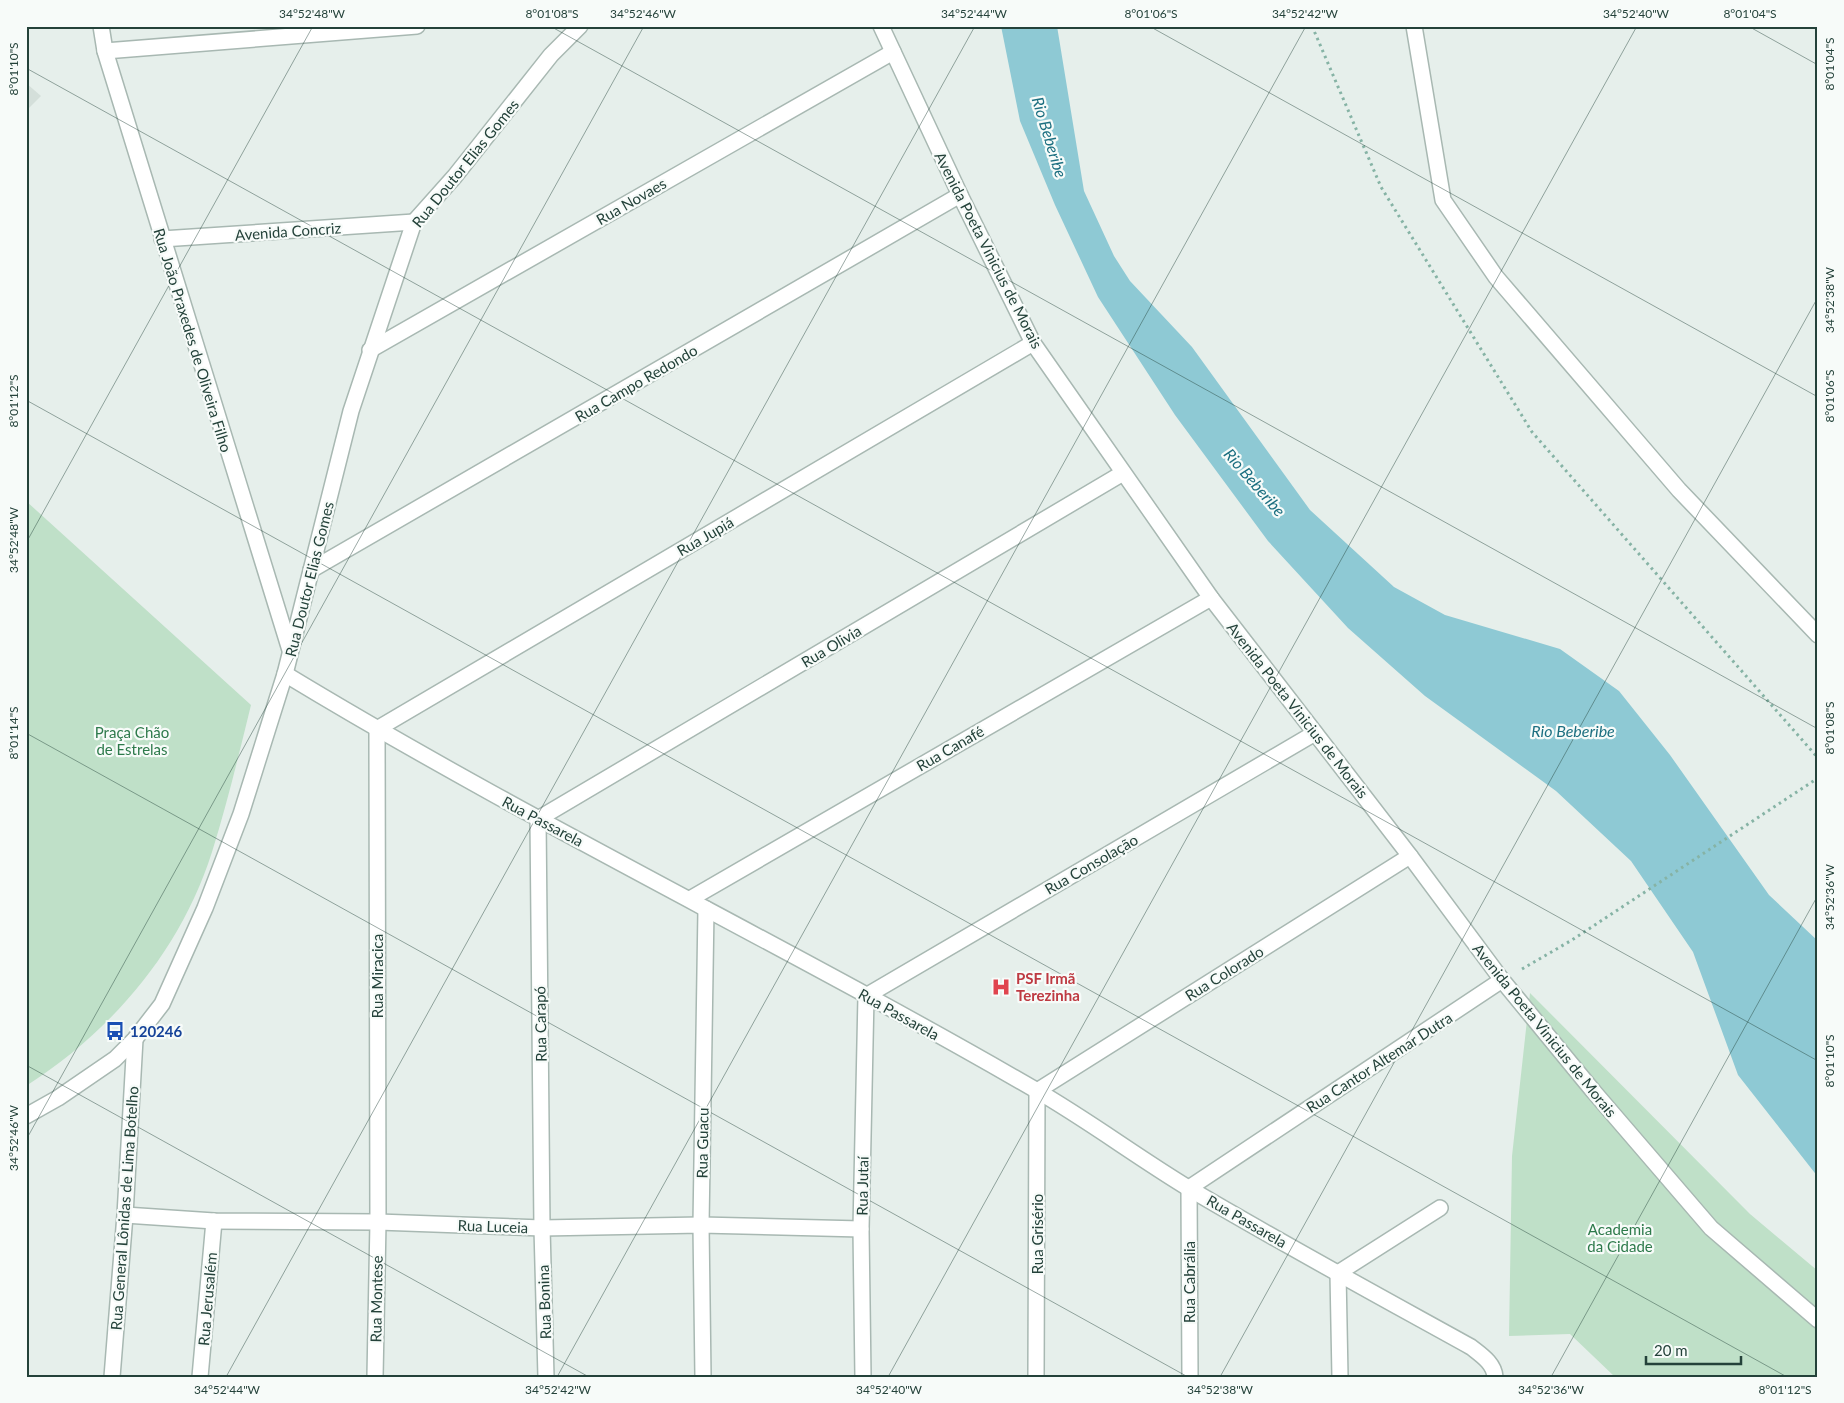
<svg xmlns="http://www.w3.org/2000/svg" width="1844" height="1403" font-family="Lato,sans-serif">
<rect width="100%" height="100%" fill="#e6efeb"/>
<polygon fill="#d4dfda" points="26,83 41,96 26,111"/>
<g fill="#bfe0c8">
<path d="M 26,501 L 251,705 C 239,754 227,804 212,852 C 181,950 112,1031 26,1086 Z"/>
<polygon points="1530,993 1750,1214 1818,1271 1818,1377 1615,1377 1570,1334 1509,1336 1512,1156"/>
</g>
<polygon fill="#8ec9d4" points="1001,26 1057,26 1084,191 1114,256 1130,281 1192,347 1310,510 1394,587 1445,615 1560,649 1619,691 1670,755 1769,895 1818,941 1818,1177 1738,1075 1693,952 1631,861 1556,791 1425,696 1348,628 1268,541 1175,415 1098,297 1055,205 1020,121"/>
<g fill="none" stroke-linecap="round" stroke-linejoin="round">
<g stroke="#a8b8b2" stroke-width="18">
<polyline id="lane" points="1414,26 1443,200 1496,277 1679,490 1818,635"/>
</g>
<g stroke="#a8b8b2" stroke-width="18">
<g id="street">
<polyline points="101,26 105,51 290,650"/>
<polyline points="881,26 960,195 1033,343 1211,598 1410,856 1502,980 1594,1092 1711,1228 1818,1320"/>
<polyline points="105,51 417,26"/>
<polyline points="162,239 414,222"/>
<polyline points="370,350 893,52"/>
<polyline points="311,570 960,195"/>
<path d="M 285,674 C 529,822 787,946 1034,1089 C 1088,1120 1137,1157 1190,1189 C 1283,1244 1377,1295 1471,1347 C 1481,1355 1494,1363 1495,1377"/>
<polyline points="690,899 1211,598"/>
<polyline points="26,1116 58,1098 115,1059 135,1039 162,1004 205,908 241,814 285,674 351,411 414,222 455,176 551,55 580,26"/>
<polyline points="125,1215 214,1221 378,1222 542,1228 701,1225 861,1229"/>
<polyline points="112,1377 125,1215 135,1039"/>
<polyline points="200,1377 214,1221"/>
<polyline points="375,1377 378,1222 377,729 1033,343"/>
<polyline points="546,1377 542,1228 538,819 1123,473"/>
<polyline points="703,1377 701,1225 706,909"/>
<polyline points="863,1377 861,1229 866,996 1315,733"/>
<polyline points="1036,1377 1037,1091 1410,856"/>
<polyline points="1190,1377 1189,1188 1502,980"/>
<polyline points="1340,1377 1338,1273 1440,1208"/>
</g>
</g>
<g stroke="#86b3a5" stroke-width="3" stroke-dasharray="2.5 4" stroke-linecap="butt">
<polyline points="1312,26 1381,187 1532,432 1818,758"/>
<polyline points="1522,969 1572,940 1818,778"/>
</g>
<use href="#lane" stroke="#fff" stroke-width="15"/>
<use href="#street" stroke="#fff" stroke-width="15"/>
</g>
<path fill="none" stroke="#24423a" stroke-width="1" stroke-opacity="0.45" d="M 550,26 L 1818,729M 1149,26 L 1818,397M 1748,26 L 1818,65M 26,68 L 1818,1061M 26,400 L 1787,1377M 26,543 L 313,26M 26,733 L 1188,1377M 26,1065 L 589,1377M 26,1140 L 644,26M 226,1377 L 975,26M 557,1377 L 1306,26M 888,1377 L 1637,26M 1220,1377 L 1818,297M 1551,1377 L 1818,895"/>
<defs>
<g id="hospital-bare" transform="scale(1.5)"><path d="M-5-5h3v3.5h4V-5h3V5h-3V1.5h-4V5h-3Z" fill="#e0444e" stroke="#f7fbf9" stroke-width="2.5" paint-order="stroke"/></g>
<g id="bus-bare" transform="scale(1.5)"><path d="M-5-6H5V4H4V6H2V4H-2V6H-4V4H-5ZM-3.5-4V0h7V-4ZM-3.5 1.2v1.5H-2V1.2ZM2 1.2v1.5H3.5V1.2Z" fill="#1a4fb4" stroke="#f7fbf9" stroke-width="2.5" paint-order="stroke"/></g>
</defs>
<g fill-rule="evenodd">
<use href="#hospital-bare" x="1001" y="987"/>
<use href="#bus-bare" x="115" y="1031"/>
</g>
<g text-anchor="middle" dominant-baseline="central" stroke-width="4.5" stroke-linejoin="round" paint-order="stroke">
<g font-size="15" fill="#24423a" stroke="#f7fbf9">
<text transform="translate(465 163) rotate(-51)">Rua Doutor Elias Gomes</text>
<text transform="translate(631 201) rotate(-30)">Rua Novaes</text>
<text transform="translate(288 231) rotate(-4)">Avenida Concriz</text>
<text transform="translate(989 250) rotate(63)">Avenida Poeta Vinicius de Morais</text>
<text transform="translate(193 340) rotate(73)">Rua João Praxedes de Oliveira Filho</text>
<text transform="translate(636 383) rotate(-30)">Rua Campo Redondo</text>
<text transform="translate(705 536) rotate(-30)">Rua Jupiá</text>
<text transform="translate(309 579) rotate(-76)">Rua Doutor Elias Gomes</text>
<text transform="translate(831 646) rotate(-31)">Rua Olivia</text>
<text transform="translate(1298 710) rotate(52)">Avenida Poeta Vinicius de Morais</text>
<text transform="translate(950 748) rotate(-30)">Rua Canafé</text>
<text transform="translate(543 821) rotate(28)">Rua Passarela</text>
<text transform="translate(1091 864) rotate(-30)">Rua Consolação</text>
<text transform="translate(1224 973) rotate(-32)">Rua Colorado</text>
<text transform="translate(377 976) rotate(-90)">Rua Miracica</text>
<text transform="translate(899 1014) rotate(29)">Rua Passarela</text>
<text transform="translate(540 1024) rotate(-91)">Rua Carapó</text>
<text transform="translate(1545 1030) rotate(51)">Avenida Poeta Vinicius de Morais</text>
<text transform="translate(1379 1062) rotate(-33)">Rua Cantor Altemar Dutra</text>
<text transform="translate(702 1143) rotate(-89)">Rua Guacu</text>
<text transform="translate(862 1186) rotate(-89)">Rua Jutaí</text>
<text transform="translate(124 1208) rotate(-86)">Rua General Lônidas de Lima Botelho</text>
<text transform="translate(1247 1221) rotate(30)">Rua Passarela</text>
<text transform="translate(493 1226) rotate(2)">Rua Luceia</text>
<text transform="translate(1037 1234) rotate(-90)">Rua Grisério</text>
<text transform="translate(1189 1282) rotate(-90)">Rua Cabrália</text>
<text transform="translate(207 1299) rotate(-85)">Rua Jerusalém</text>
<text transform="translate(376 1299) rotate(-89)">Rua Montese</text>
<text transform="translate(544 1302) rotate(-92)">Rua Bonina</text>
</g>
<g font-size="15" fill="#2d7a4b" stroke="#f7fbf9">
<text x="132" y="732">Praça Chão<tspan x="132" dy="17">de Estrelas</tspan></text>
<text x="1620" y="1229">Academia<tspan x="1620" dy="17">da Cidade</tspan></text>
</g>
<g font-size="15" font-weight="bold" fill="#be3a42" stroke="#f7fbf9" text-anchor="start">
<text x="1016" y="978">PSF Irmã<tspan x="1016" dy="17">Terezinha</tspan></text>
</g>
<g font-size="15" font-weight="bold" fill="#164399" stroke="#f7fbf9" text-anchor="start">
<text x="130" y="1031">120246</text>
</g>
<g font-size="16" font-style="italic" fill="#1c6f80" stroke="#f7fbf9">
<text transform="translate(1050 137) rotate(73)">Rio Beberibe</text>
<text transform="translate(1255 482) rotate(49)">Rio Beberibe</text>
<text x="1573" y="730">Rio Beberibe</text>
</g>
</g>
<rect width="1844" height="1403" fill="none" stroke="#f7fbf9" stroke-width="55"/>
<path d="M1646 1356v8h95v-8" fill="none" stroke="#24423a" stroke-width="2.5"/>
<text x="1654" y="1356" font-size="15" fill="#24423a" stroke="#f7fbf9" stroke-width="4" paint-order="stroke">20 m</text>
<rect x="28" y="28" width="1788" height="1348" fill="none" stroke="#24423a" stroke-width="2"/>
<g font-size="12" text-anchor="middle" fill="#24423a">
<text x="312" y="18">34°52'48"W</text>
<text x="552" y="18">8°01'08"S</text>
<text x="643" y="18">34°52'46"W</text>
<text x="974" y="18">34°52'44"W</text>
<text x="1151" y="18">8°01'06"S</text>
<text x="1305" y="18">34°52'42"W</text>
<text x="1636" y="18">34°52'40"W</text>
<text x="1750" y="18">8°01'04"S</text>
<text transform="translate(1830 64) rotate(-90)" y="4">8°01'04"S</text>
<text transform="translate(14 69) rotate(-90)" y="4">8°01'10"S</text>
<text transform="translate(1830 300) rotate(-90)" y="4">34°52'38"W</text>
<text transform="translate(1830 396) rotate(-90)" y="4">8°01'06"S</text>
<text transform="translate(14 401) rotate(-90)" y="4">8°01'12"S</text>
<text transform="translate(14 540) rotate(-90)" y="4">34°52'48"W</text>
<text transform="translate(1830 728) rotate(-90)" y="4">8°01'08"S</text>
<text transform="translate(14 733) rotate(-90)" y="4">8°01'14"S</text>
<text transform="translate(1830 897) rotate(-90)" y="4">34°52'36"W</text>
<text transform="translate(1830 1061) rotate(-90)" y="4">8°01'10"S</text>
<text transform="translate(14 1138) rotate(-90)" y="4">34°52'46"W</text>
<text x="227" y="1394">34°52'44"W</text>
<text x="558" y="1394">34°52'42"W</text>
<text x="889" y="1394">34°52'40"W</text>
<text x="1220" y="1394">34°52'38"W</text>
<text x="1551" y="1394">34°52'36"W</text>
<text x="1785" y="1394">8°01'12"S</text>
</g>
</svg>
